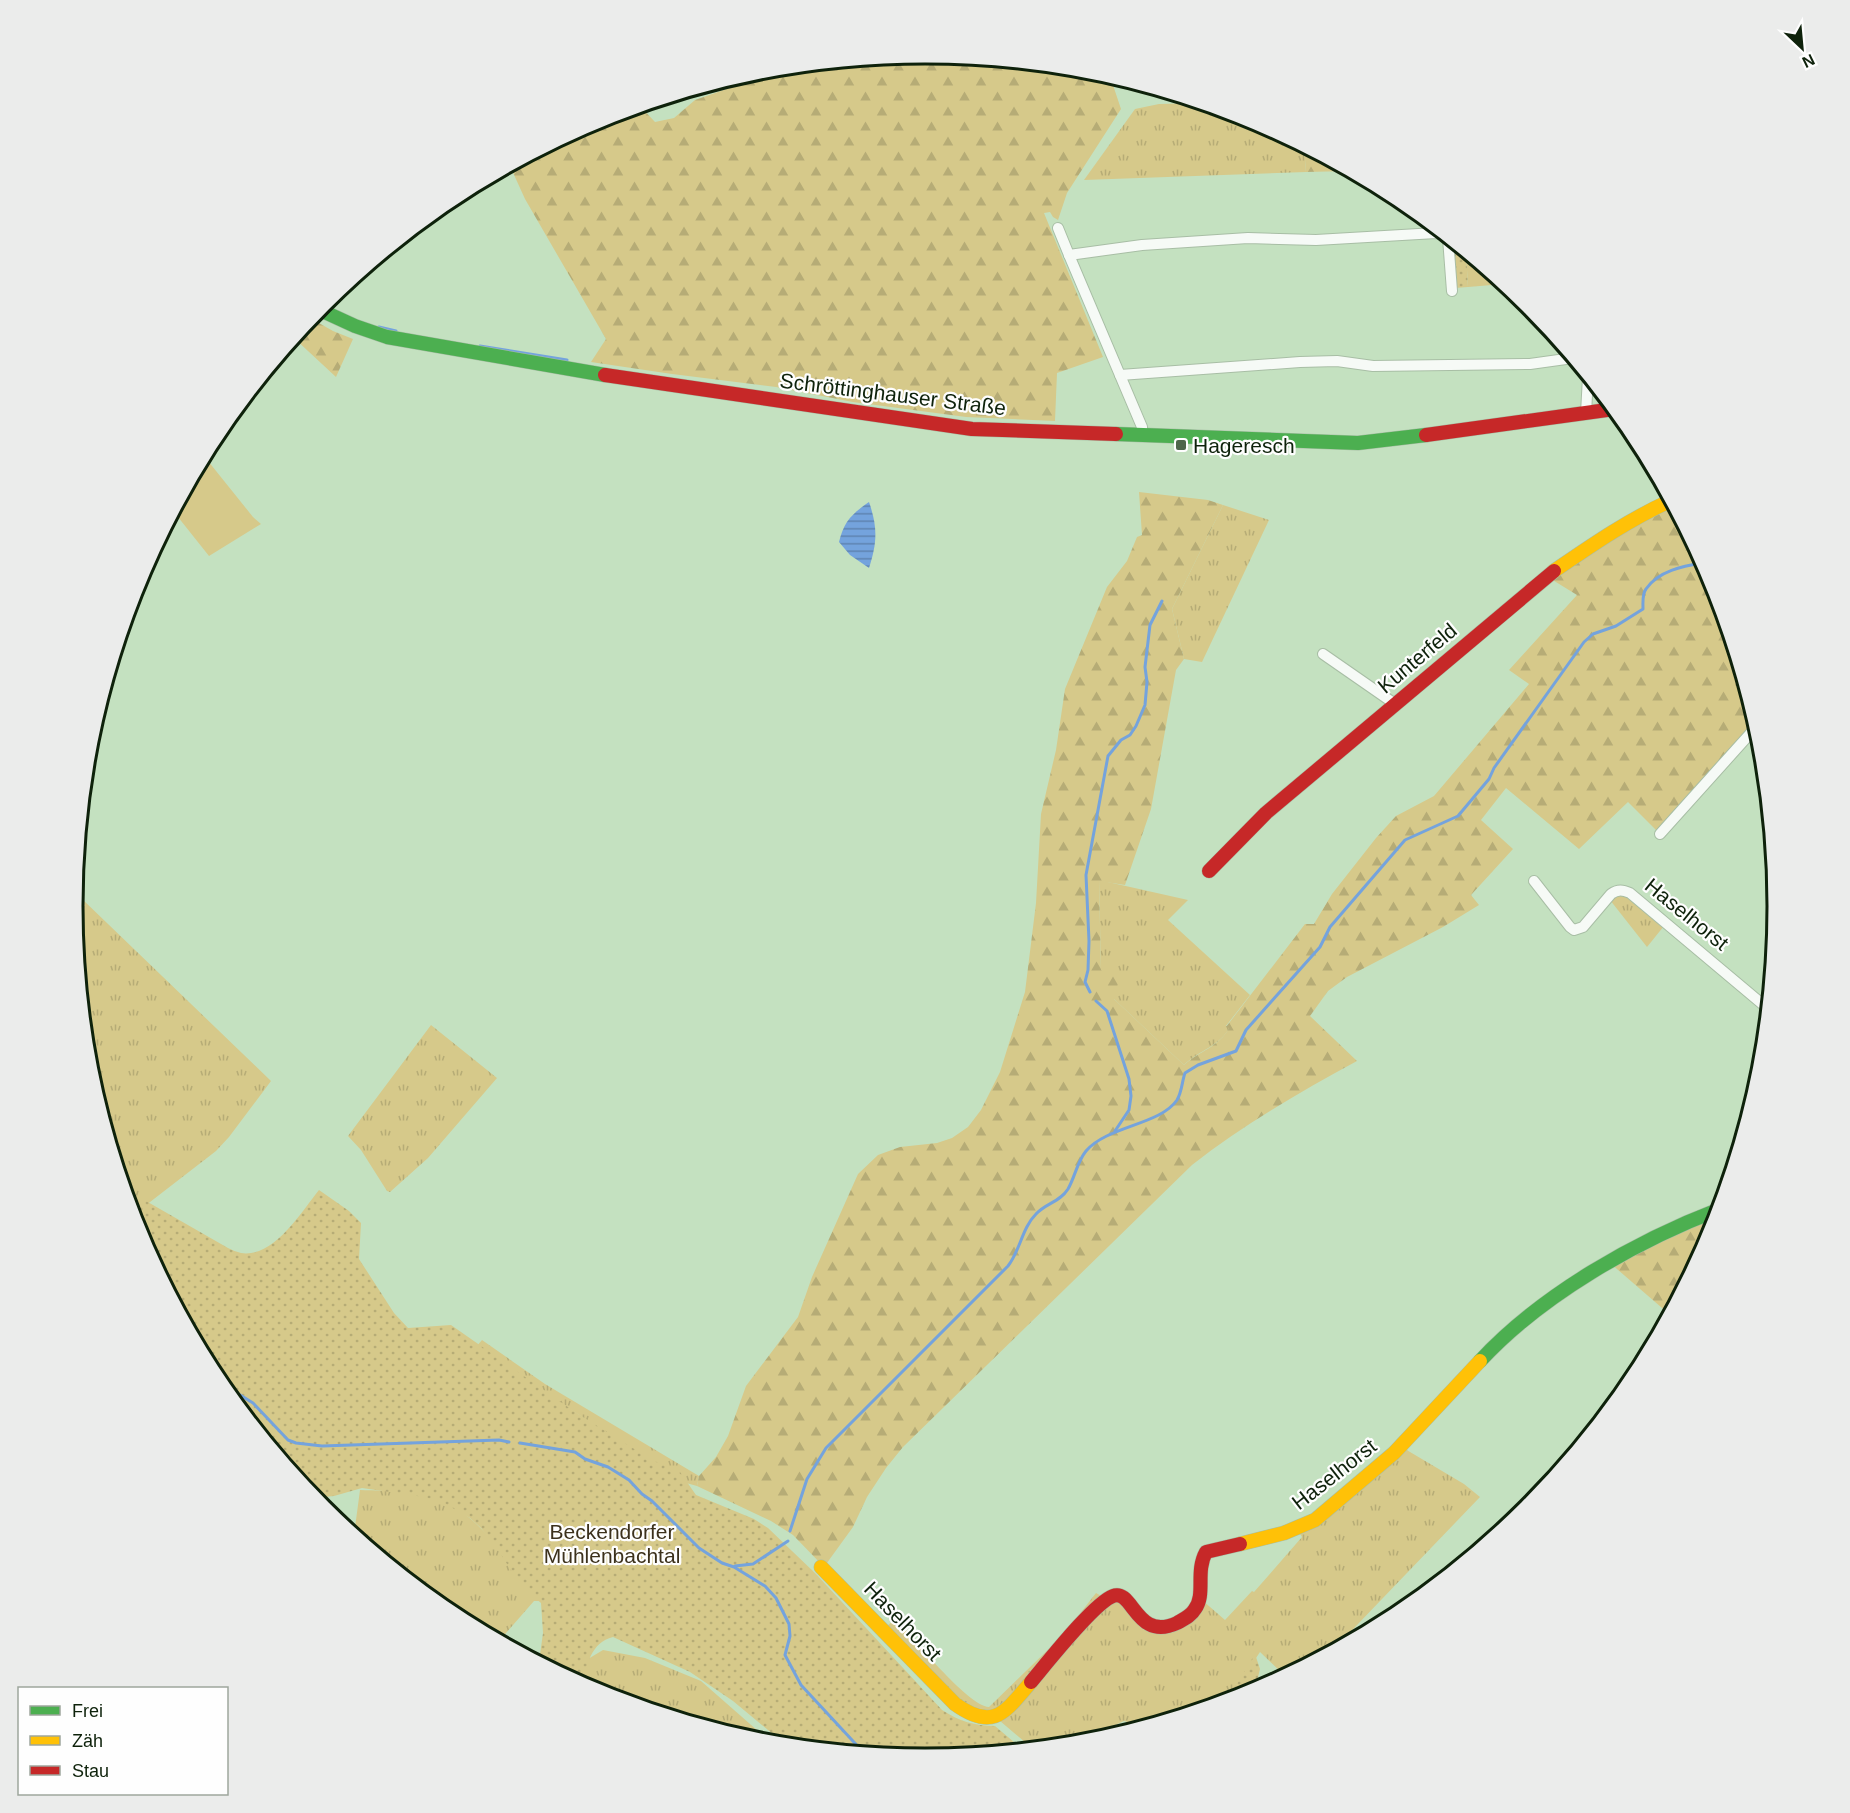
<svg xmlns="http://www.w3.org/2000/svg" width="1850" height="1813" font-family="Helvetica,sans-serif">
<defs>
<pattern id="grass-tufts" width="24" height="20" patternUnits="userSpaceOnUse" patternTransform="scale(1.5)"><rect width="24" height="20" fill="#d6c98a"/><path d="M3 7l-1-3M5 7V3M7 7l1-3M15 17l-1-3M17 17v-4M19 17l1-3" fill="none" stroke="#b6ac76"/></pattern>
<pattern id="forest-firs" width="22" height="20" patternUnits="userSpaceOnUse" patternTransform="scale(1.5)"><rect width="22" height="20" fill="#d6c98a"/><path d="M5 1l3.5 6h-7zM16 11l3.5 6h-7z" fill="#b6ac76"/></pattern>
<pattern id="park-dots" width="8" height="8" patternUnits="userSpaceOnUse" patternTransform="scale(1.5)"><rect width="8" height="8" fill="#d6c98a"/><path d="M2 2h.1M6 6h.1" fill="none" stroke="#b6ac76" stroke-width="1.8" stroke-linecap="round"/></pattern>
<pattern id="water-rules" width="6" height="5" patternUnits="userSpaceOnUse" patternTransform="scale(1.5)"><rect width="6" height="5" fill="#74a3dd"/><path d="M0 2.5h6" fill="none" stroke="#5e84b1"/></pattern>
</defs>
<rect width="100%" height="100%" fill="#c4e1c0"/>
<g fill="url(#grass-tufts)">
<polygon points="1200,103 1252,119 1304,147 1306,172 1084,180 1135,109 1159,104"/>
<polygon points="1223,505 1269,520 1202,662 1184,659 1172,609"/>
<path d="M 1099,880 L 1188,900 L 1168,920 L 1250,995 L 1226,1026 L 1230,1027 C 1219,1047 1199,1050 1184,1065 L 1114,999 L 1101,970 Z"/>
<polygon points="1617,895 1628,896 1664,926 1647,947 1610,900"/>
<polygon points="80,897 271,1081 229,1137 216,1151 141,1209 159,1274 137,1232 89,1072 73,906 73,900"/>
<polygon points="431,1025 497,1078 428,1158 390,1192 387,1191 361,1150 348,1136"/>
<polygon points="482,1340 545,1384 699,1476 697,1486 679,1481 476,1347"/>
<polygon points="1405,1449 1464,1484 1480,1497 1333,1650 1285,1676 1260,1652 1227,1702 1144,1727 1124,1721 1085,1739 1082,1744 1032,1748 1000,1721 1114,1598 1155,1630 1202,1600 1225,1620 1252,1591 1254,1592 1302,1537 1298,1531"/>
<path d="M 360,1490 C 391,1491 426,1491 454,1507 C 485,1524 518,1573 540,1601 L 534,1601 L 499,1641 L 451,1615 L 354,1535 Z"/>
<path d="M 1096,1593 L 1103,1597 L 1003,1709 L 975,1713 L 885,1628 L 896,1618 C 911,1636 968,1706 989,1707 L 1064,1634 Z"/>
<polygon points="603,1650 645,1658 701,1681 773,1744 758,1743 598,1694 580,1684 583,1662"/>
</g>
<g fill="url(#forest-firs)">
<polygon points="925,54 1092,70 1110,76 1121,109 1067,193 1058,220 1053,217 1050,212 1044,213 1103,357 1057,373 1055,421 966,417 853,402 776,387 672,374 591,362 606,339 525,199 510,166 599,119 640,106 655,122 674,118 695,100 790,67"/>
<polygon points="1304,147 1305,147 1349,171 1306,172"/>
<polygon points="1466,253 1504,284 1468,287"/>
<polygon points="310,318 333,331 353,339 336,377 294,338"/>
<path d="M 1139,492 L 1208,500 L 1223,505 L 1172,609 L 1184,659 L 1176,670 L 1151,809 L 1125,885 L 1099,881 L 1101,970 L 1120,976 L 1114,999 L 1184,1065 C 1199,1051 1219,1047 1229,1028 L 1226,1027 L 1305,924 L 1314,924 L 1332,894 L 1376,838 L 1396,816 L 1434,796 L 1529,684 L 1509,670 L 1577,595 L 1551,579 L 1613,534 L 1673,506 L 1713,581 L 1756,724 L 1658,832 L 1628,802 L 1579,849 L 1506,788 L 1481,820 L 1513,849 L 1471,895 L 1479,905 L 1443,927 L 1347,977 L 1328,991 L 1310,1016 L 1357,1061 C 1300,1092 1243,1125 1192,1165 L 903,1447 L 886,1468 L 867,1497 L 853,1527 L 824,1567 L 793,1535 L 771,1521 L 697,1486 L 699,1476 L 716,1457 L 728,1436 L 746,1386 L 798,1317 L 812,1277 L 858,1174 L 878,1155 L 900,1147 L 937,1143 L 952,1138 L 968,1127 L 981,1110 L 1000,1072 L 1025,992 L 1036,903 L 1041,814 L 1056,750 L 1065,689 L 1107,587 L 1127,561 L 1137,537 L 1142,535 Z"/>
<polygon points="1719,1213 1712,1233 1669,1314 1610,1263"/>
</g>
<g fill="url(#park-dots)">
<polygon points="1452,241 1466,253 1468,287 1455,288"/>
<path d="M 319,1190 L 349,1211 L 361,1223 L 359,1259 L 394,1313 L 408,1328 L 451,1325 L 578,1414 L 652,1460 L 680,1472 L 696,1495 L 754,1519 L 768,1528 L 816,1574 L 942,1710 C 959,1721 975,1726 995,1726 L 1022,1749 L 925,1759 L 786,1745 L 733,1701 L 690,1672 L 613,1637 C 591,1642 586,1666 583,1685 L 539,1662 L 543,1633 L 541,1603 L 522,1587 L 496,1547 L 481,1528 L 470,1518 L 444,1503 L 424,1497 L 362,1488 L 334,1496 L 313,1498 L 216,1380 L 137,1232 L 131,1212 L 146,1201 L 228,1248 C 232,1250 237,1252 241,1253 C 274,1258 301,1212 319,1190 Z"/>
<polygon points="1255,1654 1260,1669 1254,1693 1226,1702"/>
</g>
<polygon fill="#d6c98a" points="204,456 253,517 261,524 209,556 174,512"/>
<path fill="url(#water-rules)" d="M 869,502 C 878,528 877,543 869,568 L 850,555 L 839,542 C 844,521 852,514 869,502 Z"/>
<g fill="none" stroke-linecap="round" stroke-linejoin="round">
<g stroke="#74a3dd" stroke-width="3">
<polyline points="379,327 396,331"/>
<polyline points="480,346 567,360"/>
<polyline points="1090,992 1085,982 1088,970 1089,941 1086,875 1108,756 1121,740 1130,735 1136,726 1145,705 1147,682 1145,667 1150,625 1162,601"/>
<polyline points="1096,1001 1107,1011 1129,1079 1131,1096 1129,1110 1115,1131"/>
<polyline points="216,1380 253,1403 288,1440 296,1443 322,1446 499,1440 509,1442"/>
<polyline points="520,1443 575,1452 585,1459 608,1467 629,1480 642,1494 652,1501 699,1548 722,1563 734,1567 765,1586 776,1598 789,1624 790,1636 785,1655 801,1685 864,1753"/>
<path d="M 790,1531 L 807,1479 L 826,1448 L 1008,1266 C 1020,1251 1022,1228 1036,1214 C 1046,1203 1060,1202 1068,1189 C 1075,1177 1077,1162 1086,1151 C 1107,1126 1160,1125 1177,1100 C 1182,1092 1182,1081 1185,1073 L 1198,1065 L 1236,1051 L 1246,1030 L 1320,947 L 1330,927 L 1405,840 L 1458,816 L 1489,779 L 1494,768 L 1584,642 L 1593,634 L 1616,626 L 1643,609 C 1643,602 1642,594 1646,589 C 1658,571 1683,566 1703,563"/>
<polyline points="735,1566 753,1564 788,1541"/>
</g>
<g stroke="#a8bea5" stroke-width="12">
<g id="street">
<polyline points="1058,228 1069,255 1142,245 1248,238 1316,240 1436,233 1446,236"/>
<polyline points="1448,238 1452,291"/>
<polyline points="1069,255 1142,427 1142,436"/>
<polyline points="1120,375 1300,362 1337,361 1373,366 1530,364 1573,358"/>
<polyline points="1586,413 1588,377"/>
<polyline points="1323,654 1395,704"/>
<polyline points="1660,834 1757,726"/>
<path d="M 1534,881 L 1570,927 L 1574,930 L 1583,927 L 1611,894 C 1618,889 1623,890 1630,893 L 1767,1008"/>
</g>
</g>
<g stroke="#a8bea5" stroke-width="15">
<g id="fast">
<polyline points="318,309 355,326 387,337 605,375"/>
<polyline points="1116,434 1358,443 1426,435"/>
<path d="M 1480,1361 C 1541,1295 1636,1241 1720,1209"/>
</g>
</g>
<g stroke="#a8bea5" stroke-width="15">
<g id="slow">
<path d="M 1554,571 C 1592,545 1628,520 1670,501"/>
<polyline points="1240,1544 1284,1533 1315,1520 1394,1453 1480,1361"/>
<path d="M 821,1567 L 955,1704 C 994,1732 1005,1712 1031,1682"/>
</g>
</g>
<g stroke="#a8bea5" stroke-width="15">
<g id="jam">
<polyline points="605,375 972,429 1116,434"/>
<polyline points="1426,435 1614,409"/>
<polyline points="1209,871 1266,813 1554,571"/>
<path d="M 1031,1682 C 1047,1663 1094,1603 1113,1596 C 1133,1588 1136,1642 1177,1623 C 1184,1619 1191,1616 1195,1609 C 1206,1594 1195,1572 1206,1552 L 1240,1544"/>
</g>
</g>
<use href="#street" stroke="#f6faf6" stroke-width="10"/>
<use href="#fast" stroke="#4caf50" stroke-width="14"/>
<use href="#slow" stroke="#ffc107" stroke-width="14"/>
<use href="#jam" stroke="#c62828" stroke-width="14"/>
</g>
<rect fill="#4e654a" stroke="#fefefe" stroke-width="2" x="1175" y="439" width="12" height="12" rx="3"/>
<g text-anchor="middle" dominant-baseline="central" stroke-width="4.5" stroke-linejoin="round" paint-order="stroke">
<g font-size="21" fill="#0e220b" stroke="#fefefe">
<text transform="translate(893 394) rotate(7)">Schröttinghauser Straße</text>
<text transform="translate(1417 658) rotate(-40)">Kunterfeld</text>
<text transform="translate(1687 914) rotate(39)">Haselhorst</text>
<text transform="translate(1334 1474) rotate(-38)">Haselhorst</text>
<text transform="translate(903 1621) rotate(46)">Haselhorst</text>
</g>
<g font-size="21" fill="#0e220b" stroke="#fefefe" text-anchor="start">
<text x="1193" y="445">Hageresch</text>
</g>
<g font-size="21" fill="#3c311c" stroke="#fefefe">
<text x="612" y="1531">Beckendorfer<tspan x="612" dy="24">Mühlenbachtal</tspan></text>
</g>
</g>
<path d="M0 0H1850V1813H0ZM83 906a842 842 0 1 1 1684 0a842 842 0 1 1-1684 0Z" fill="#ebeceb" fill-rule="evenodd"/>
<path fill="none" stroke="#0e220b" stroke-width="3" d="M83 906a842 842 0 1 1 1684 0a842 842 0 1 1-1684 0Z"/>
<rect x="18" y="1687" width="210" height="108" fill="#fefefe" stroke="#9ea69d" stroke-width="1.5"/>
<rect x="30" y="1706" width="30" height="9" fill="#4caf50" stroke="#9ea69d" stroke-width="1.5"/>
<text x="72" y="1717" font-size="18" fill="#0e220b">Frei</text>
<rect x="30" y="1736" width="30" height="9" fill="#ffc107" stroke="#9ea69d" stroke-width="1.5"/>
<text x="72" y="1747" font-size="18" fill="#0e220b">Zäh</text>
<rect x="30" y="1766" width="30" height="9" fill="#c62828" stroke="#9ea69d" stroke-width="1.5"/>
<text x="72" y="1777" font-size="18" fill="#0e220b">Stau</text>
<g transform="translate(1802 48) rotate(154)" stroke="#fefefe" stroke-width="4.5" paint-order="stroke">
<path d="M0-4.5L10 22L0 15L-10 22Z" fill="#0e220b"/>
<text y="-9" font-size="16" font-weight="bold" text-anchor="middle" fill="#0e220b">N</text>
</g>
</svg>
